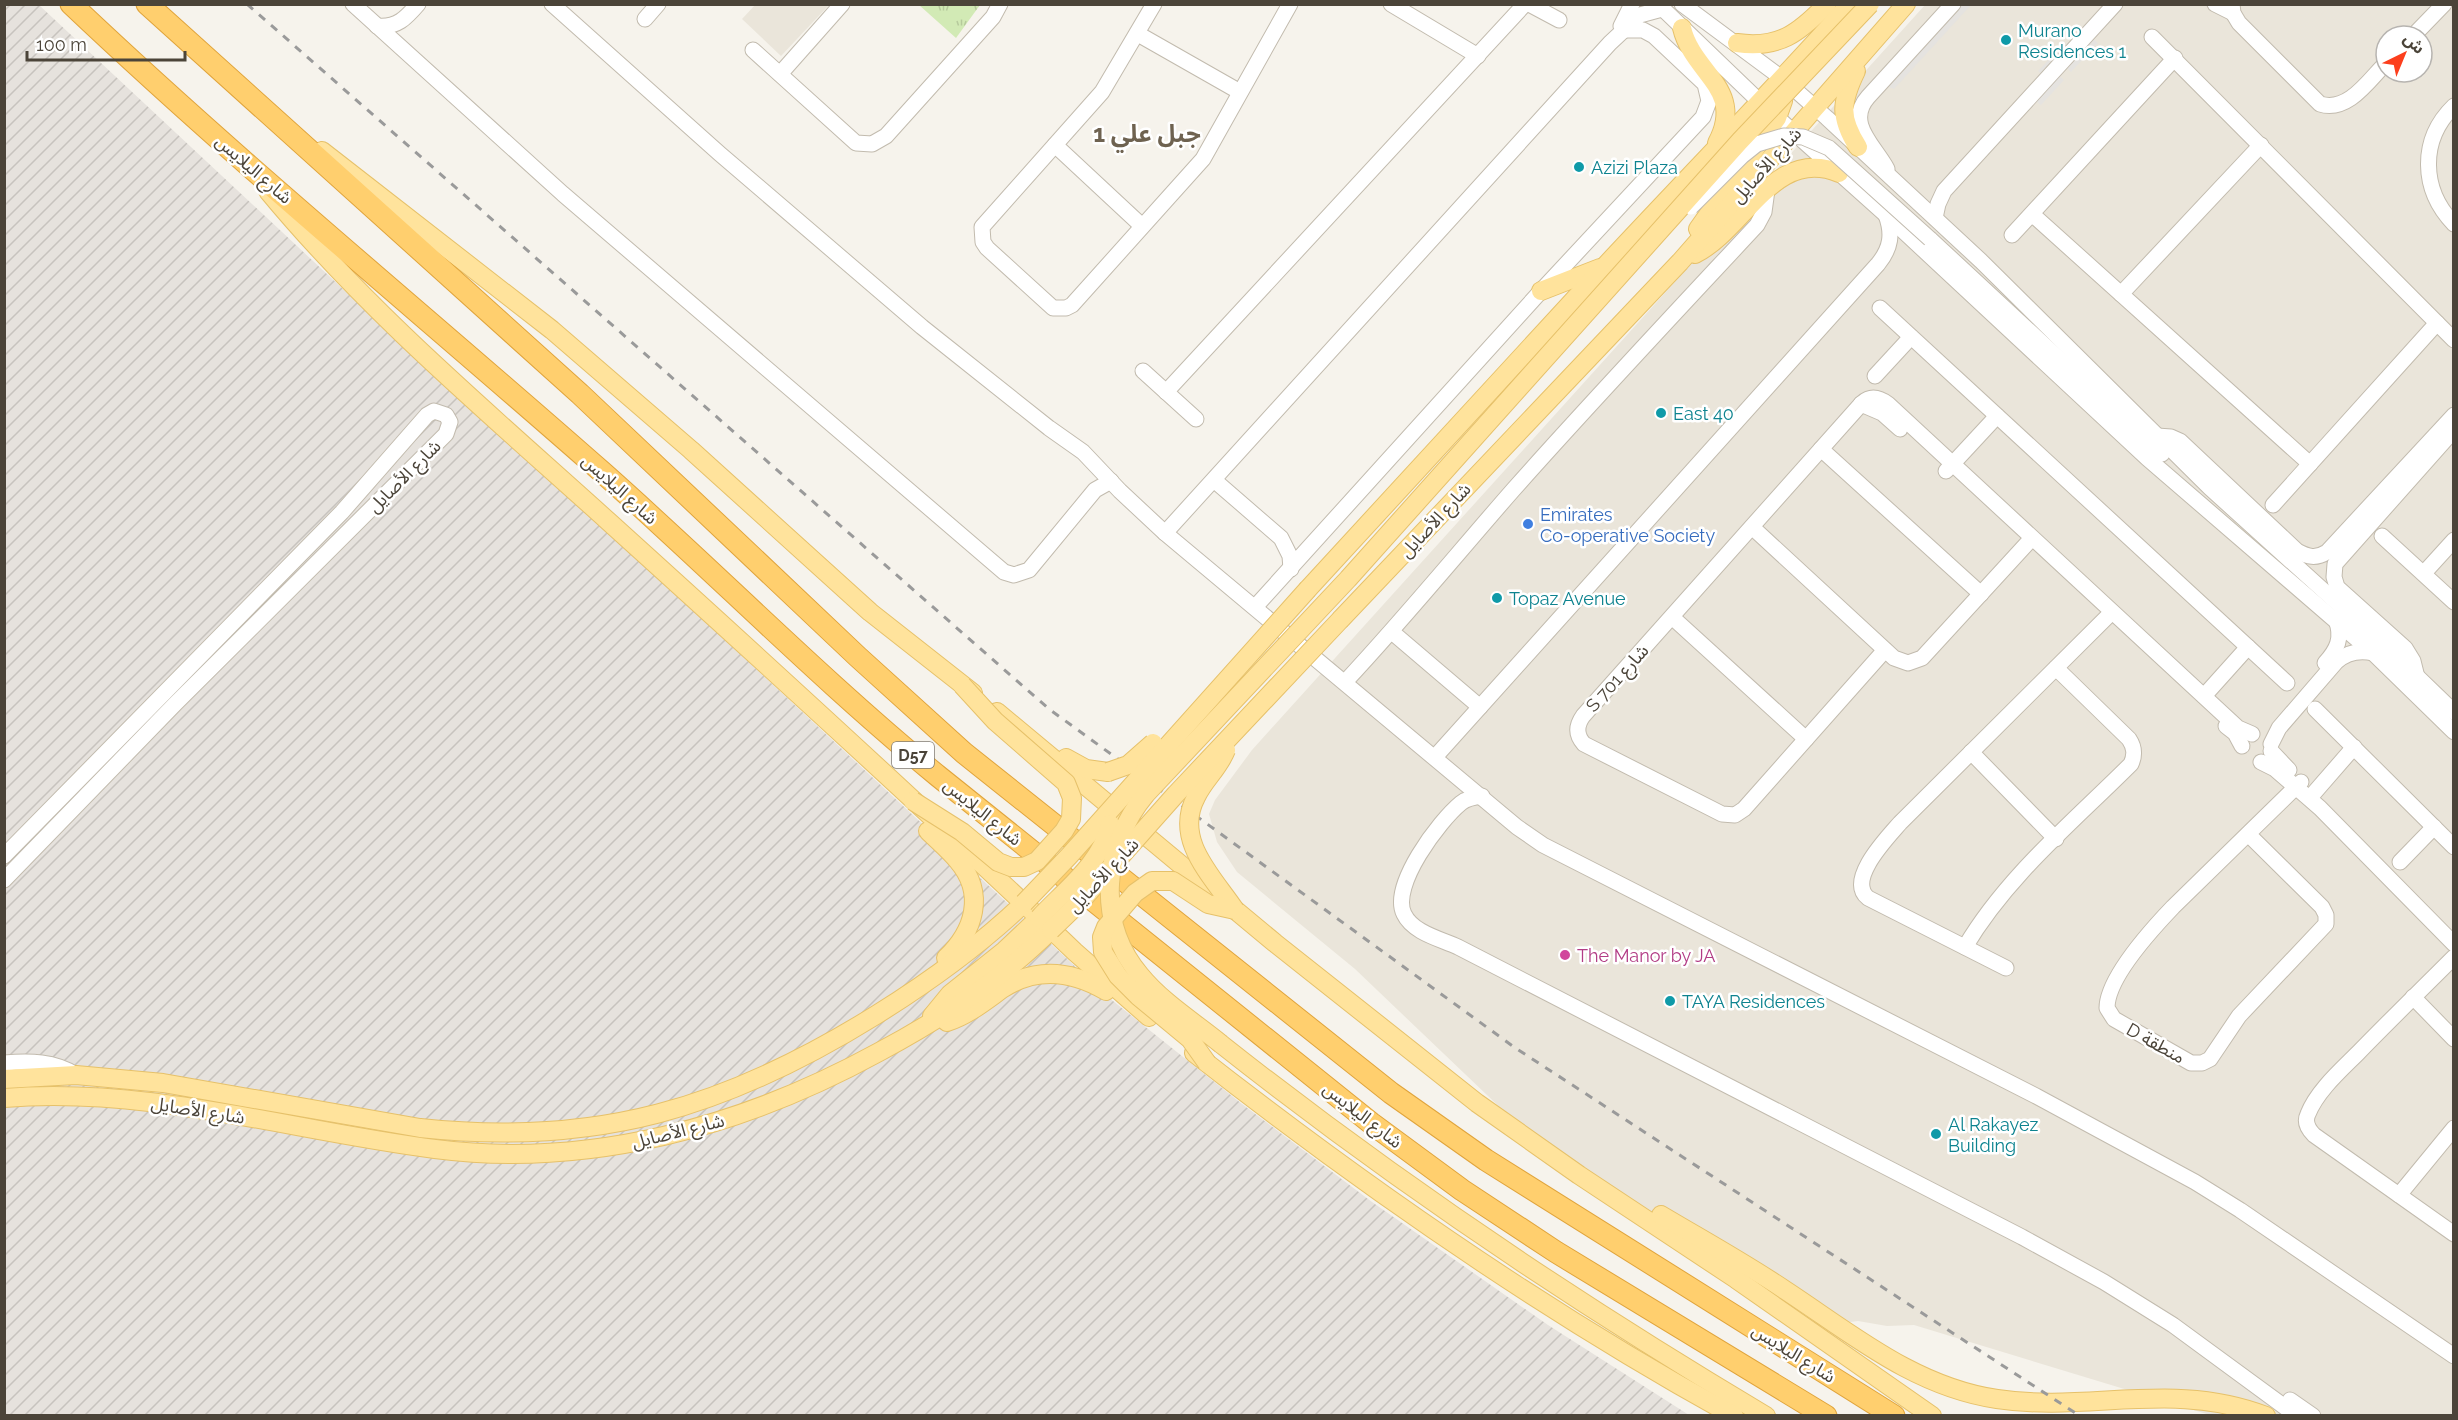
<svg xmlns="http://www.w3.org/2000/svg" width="2458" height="1420" font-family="Raleway,'Noto Sans Arabic',sans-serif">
<defs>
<pattern id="industrial-furrows" width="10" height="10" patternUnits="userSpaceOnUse" patternTransform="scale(1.5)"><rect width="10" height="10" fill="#e6e2dd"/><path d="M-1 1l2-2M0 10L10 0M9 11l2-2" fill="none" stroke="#c7c3be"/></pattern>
<pattern id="grass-tufts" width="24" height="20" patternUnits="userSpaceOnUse" patternTransform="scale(1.5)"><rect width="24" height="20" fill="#d2eab5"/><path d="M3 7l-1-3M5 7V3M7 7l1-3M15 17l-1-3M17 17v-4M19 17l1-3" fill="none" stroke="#b6ca9c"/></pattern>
</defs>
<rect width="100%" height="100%" fill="#f6f3ec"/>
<g fill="#eae5da" fill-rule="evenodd">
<polygon points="756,4 829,4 829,5 781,56 742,19"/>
<path d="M 1925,5 L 2453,5 L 2453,1415 L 2210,1415 L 1914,1325 L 1887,1326 L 1858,1321 L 1813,1327 L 1533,1139 L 1355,969 L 1237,872 L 1217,842 L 1209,814 L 1215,800 L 1252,750 ZM 2386,36 L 2422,36 L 2422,72 L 2386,72 Z"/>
</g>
<polygon fill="url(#industrial-furrows)" points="5,4 39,5 480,417 679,597 1108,997 1242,1104 1372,1202 1548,1325 1689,1415 5,1416"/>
<polygon fill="url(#grass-tufts)" points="919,5 980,5 956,38"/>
<g fill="#e5e3e0">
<polygon points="1953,5 1971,5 1894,89 1880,83"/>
<polygon points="2088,34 2098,43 2071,72 2062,63 2054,71 2064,80 2041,105 2031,97 2047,79 2038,71 2060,48 2068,56"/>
</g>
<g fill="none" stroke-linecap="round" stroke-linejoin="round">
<g stroke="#c2bbae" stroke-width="17">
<g id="minor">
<polyline points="353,4 563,194 1004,572 1014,575 1029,570 1095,490 1111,481"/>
<polyline points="552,4 720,154 922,327 1049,428 1083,452 1120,491 1165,533 1517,827 1543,845 2036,1096 2195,1182 2240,1210 2454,1356"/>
<polyline points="1154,4 1102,92 982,227 983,242 987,248 1053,308 1066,308 1072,305 1203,159 1290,4"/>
<polyline points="1391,4 1478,56"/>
<polyline points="1529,4 1559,20"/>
<polyline points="1658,4 1761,103 1886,215 2147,458 2373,653 2454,732"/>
<polyline points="1682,4 1783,79 1827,118 1981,261 2210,488 2398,658 2454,712"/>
<polyline points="2215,4 2233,13"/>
<path d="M 2232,4 L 2233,13 L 2239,23 L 2320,104 C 2348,113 2369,80 2386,63"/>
<polyline points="645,19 658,4"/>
<path d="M 377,26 C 397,28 406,18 418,4"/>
<polyline points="1621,26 1632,4"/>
<polyline points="1138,34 1240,92"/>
<polyline points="2413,36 2444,4"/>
<polyline points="2152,37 2454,340"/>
<polyline points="753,50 856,143 872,144 886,136 993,17 1000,4"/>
<polyline points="780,74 842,4"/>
<path d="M 2454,106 C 2419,140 2421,190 2454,224"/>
<polyline points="1055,145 1142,226"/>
<path d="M 1887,169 C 1875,146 1845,123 1868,97 L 1953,4"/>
<polyline points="2032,214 2310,464"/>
<polyline points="1935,218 1938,204 1944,191 2115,4"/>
<polyline points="2012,235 2175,58"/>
<polyline points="1930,239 2162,454"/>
<polyline points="2121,294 2261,145"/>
<polyline points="1880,308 2287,683"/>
<polyline points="1143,371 1196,419"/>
<polyline points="1875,376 1911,337"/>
<polyline points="1166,392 1525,4"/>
<polyline points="1861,404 1882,413 1900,429"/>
<path d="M 2157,436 L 2171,437 L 2180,441 L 2297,551 C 2308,557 2316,559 2327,552 L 2454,415"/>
<polyline points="1821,449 1981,594"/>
<polyline points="1946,471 1997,416"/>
<polyline points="1214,480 1281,538 1290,556 1291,569"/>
<polyline points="2273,505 2437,323"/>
<polyline points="1752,527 1894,658 1908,663 1922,658 2032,538"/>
<polyline points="1165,533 1610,43 1640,15 1662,9"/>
<polyline points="2382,536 2454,602"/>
<polyline points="2424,573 2454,540"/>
<polyline points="1256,606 1541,291 1703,117 1709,101 1705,84 1654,36 1643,30 1624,30"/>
<polyline points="1672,617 1806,739"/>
<polyline points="1392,632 1480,707"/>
<path d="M 1885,650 L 1744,809 L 1735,815 L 1722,814 L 1584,744 C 1576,735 1576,726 1583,716 L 1862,403 C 1871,395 1880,398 1888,404 L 2238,728 L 2252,734"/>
<path d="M 2325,663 C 2337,650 2343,638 2336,620"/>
<polyline points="2416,673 2413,661 2405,648 2337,587 2334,577 2335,564 2454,430"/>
<path d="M 1345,682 C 1403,620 1457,554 1513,490 C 1593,400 1675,313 1757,225 L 1764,212 L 1767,190"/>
<polyline points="2204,696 2248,647"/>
<polyline points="2315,709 2454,847"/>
<polyline points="2226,726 2235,733 2242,746"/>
<path d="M 2271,744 L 2279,728 L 2336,662 C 2347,652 2359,650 2373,653"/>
<polyline points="2271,751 2289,770"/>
<polyline points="1971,752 2056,839"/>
<path d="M 1435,757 L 1878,264 C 1891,248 1893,234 1886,215"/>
<polyline points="2261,762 2275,769 2320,808 2454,944"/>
<polyline points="2314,793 2354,747"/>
<path d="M 1482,796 C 1475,797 1467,798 1461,803 C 1439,821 1390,886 1404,914 C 1413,933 1441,939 1458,947 L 2022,1237 L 2104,1282 L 2173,1325 L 2297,1416"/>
<path d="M 2248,834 L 2322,907 L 2326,915 L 2326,924 L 2239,1016 L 2210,1059 L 2202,1063 L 2191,1063 L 2114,1019 L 2107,1008 C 2107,978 2152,929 2173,907 L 2301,782"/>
<polyline points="4,856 342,512 427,415 434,411 446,415 450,422 446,434 175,704 4,880"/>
<polyline points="2400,862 2434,827"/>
<path d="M 1965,947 C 2007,876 2073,822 2131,764 C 2135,755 2135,748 2129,739 L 2056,668"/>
<path d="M 2454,957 C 2422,989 2389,1021 2358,1053 C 2341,1070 2317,1091 2308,1114 C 2304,1122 2308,1129 2314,1135 L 2454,1234"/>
<path d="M 2006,968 L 1868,898 C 1846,880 1887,838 1900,823 L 2112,612"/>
<polyline points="2413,997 2454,1039"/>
<path d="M 4,1063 C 30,1061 54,1061 76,1075"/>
<polyline points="2399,1195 2454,1128"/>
<polyline points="2290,1400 2313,1416"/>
</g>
</g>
<g stroke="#e6c16a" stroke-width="20">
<g id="major">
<path d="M 1682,28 C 1693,74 1746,89 1717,143"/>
<path d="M 1737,43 C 1779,49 1799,33 1827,4"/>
<path d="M 1856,71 C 1841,102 1839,117 1858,147"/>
<polyline points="322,151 552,330 691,450 870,612 973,693"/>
<path d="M 268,191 C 369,313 491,415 608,521 C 765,663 922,806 1075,952 L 1149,1017"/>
<polyline points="1698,229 1777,118 1783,101 1784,88"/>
<path d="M 1695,254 C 1745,229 1774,146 1839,173"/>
<polyline points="1541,291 1600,268"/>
<path d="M 1308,589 C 1407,481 1506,373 1605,266 C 1687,178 1770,93 1850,4"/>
<polyline points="1341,619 1680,262 1906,4"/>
<polyline points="997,712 1275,943 1477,1103 1579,1175 1736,1279 1932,1416"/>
<polyline points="1066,758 1086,769 1108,772"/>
<path d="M 928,831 C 938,841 949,850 958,861 C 986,894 974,931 946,958"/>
<polyline points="932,1016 950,994 1004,951 1039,918"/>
<path d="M 947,1022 C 968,1015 984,1002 1002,989 C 1037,966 1072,971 1106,991"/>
<path d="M 1221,1044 C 1394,1181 1576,1303 1766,1416"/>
<path d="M 1194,1053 C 1362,1185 1547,1313 1734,1416"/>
<path d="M 4,1079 L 76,1075 L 163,1083 L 420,1128 C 597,1147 726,1108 876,1015 C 929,982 979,946 1024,903"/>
<path d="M 4,1098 C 150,1086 292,1131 435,1149 C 590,1169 744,1126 879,1052 C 941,1019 1001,980 1051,930"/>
<path d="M 1661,1215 C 1703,1240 1745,1263 1785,1290 C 1852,1334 1915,1387 1997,1399 C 2089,1413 2174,1380 2266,1416"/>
</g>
</g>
<g stroke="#e0a43c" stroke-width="23">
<g id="highway">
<path d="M 71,4 C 242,166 424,315 601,471 C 714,571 821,680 938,776 L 1371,1123 L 1462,1190 L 1556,1252 L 1826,1416"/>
<polyline points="147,4 580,394 858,657 964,753 1391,1093 1486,1160 1894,1416"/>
</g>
</g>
<use href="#minor" stroke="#fff" stroke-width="15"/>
<use href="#major" stroke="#ffe39c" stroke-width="18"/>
<use href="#highway" stroke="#ffcf6e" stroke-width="21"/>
<polyline stroke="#9a9a9a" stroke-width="3" stroke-dasharray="8 8" stroke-linecap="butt" points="247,4 1049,709 1514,1047 2080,1416"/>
<g stroke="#c2bbae" stroke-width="17" stroke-linecap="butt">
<polyline id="minor-bridge" points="1691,207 1742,156 1757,144 1784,136 1803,137 1829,148 1930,239"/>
</g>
<g stroke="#e6c16a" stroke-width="20" stroke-linecap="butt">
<g id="major-bridge">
<path d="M 1226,750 C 1219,768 1204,780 1196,797 C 1173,840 1213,877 1235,910"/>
<polyline points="1108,772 1128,765 1153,743"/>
<polyline points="913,801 962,832 998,862 1011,867 1024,867 1037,861 1064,831 1071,819 1072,798 1066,783 995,721 962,685"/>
<polyline points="1024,903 1069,856 1308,589"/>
<path d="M 1039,918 C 1065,890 1102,863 1110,824"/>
<polyline points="1051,930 1081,901 1176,794 1341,619"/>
<path d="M 1221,1044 C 1194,1022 1162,1002 1140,975 C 1095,922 1103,845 1146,794 L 1348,579 L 1740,141 L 1870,4"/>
<polyline points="1207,1063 1190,1039 1138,996 1118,976 1103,952 1102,937 1106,927 1135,893 1152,881 1173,881 1208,904 1235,910"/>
</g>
</g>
<use href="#minor-bridge" stroke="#fff" stroke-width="15"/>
<use href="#major-bridge" stroke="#ffe39c" stroke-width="18"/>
</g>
<g fill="#0f9aa8" stroke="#fff" stroke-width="2">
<circle cx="2006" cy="40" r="6"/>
<circle cx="1579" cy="167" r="6"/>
<circle cx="1661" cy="413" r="6"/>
<circle cx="1497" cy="598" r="6"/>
<circle cx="1670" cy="1001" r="6"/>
<circle cx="1936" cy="1134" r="6"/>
</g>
<circle fill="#3f7fe0" stroke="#fff" stroke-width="2" cx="1528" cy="524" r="6"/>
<circle fill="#d1479c" stroke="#fff" stroke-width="2" cx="1565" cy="955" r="6"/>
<g text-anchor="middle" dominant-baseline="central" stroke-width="5" stroke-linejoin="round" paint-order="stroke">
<rect fill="#fff" stroke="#817c74" stroke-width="1.5" x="892" y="742" width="42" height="26" rx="4.5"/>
<g font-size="16" font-weight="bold" fill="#4b4439">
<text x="913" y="755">D57</text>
</g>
<g font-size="18" fill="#0d838f" stroke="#fff" text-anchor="start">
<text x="2018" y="30">Murano<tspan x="2018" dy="21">Residences 1</tspan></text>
<text x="1591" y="167">Azizi Plaza</text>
<text x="1673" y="413">East 40</text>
<text x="1509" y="598">Topaz Avenue</text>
<text x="1682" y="1001">TAYA Residences</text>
<text x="1948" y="1124">Al Rakayez<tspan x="1948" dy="21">Building</tspan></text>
</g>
<g font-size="18" fill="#4b4439" stroke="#fff">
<text transform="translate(1766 165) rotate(-48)">شارع الأصايل</text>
<text transform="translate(254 169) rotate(41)">شارع اليلايس</text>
<text transform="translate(404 476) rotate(-45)">شارع الأصايل</text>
<text transform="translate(620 489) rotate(42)">شارع اليلايس</text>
<text transform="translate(1435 520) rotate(-47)">شارع الأصايل</text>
<text transform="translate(1617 678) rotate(-48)">S 701 شارع</text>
<text transform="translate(983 812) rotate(39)">شارع اليلايس</text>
<text transform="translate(1103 875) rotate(-47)">شارع الأصايل</text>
<text transform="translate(2156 1043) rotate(29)">D منطقة</text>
<text transform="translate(198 1110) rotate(9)">شارع الأصايل</text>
<text transform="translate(1363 1115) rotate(38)">شارع اليلايس</text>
<text transform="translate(678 1131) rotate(-14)">شارع الأصايل</text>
<text transform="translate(1794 1353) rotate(32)">شارع اليلايس</text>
</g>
<g font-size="18" fill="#366cbe" stroke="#fff" text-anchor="start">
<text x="1540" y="514">Emirates<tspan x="1540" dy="21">Co-operative Society</tspan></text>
</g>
<g font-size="18" fill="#b23c85" stroke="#fff" text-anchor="start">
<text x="1577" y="955">The Manor by JA</text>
</g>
<g font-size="24" font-weight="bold" fill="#6e6250" stroke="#fff">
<text x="1147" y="133">جبل علي 1</text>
</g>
</g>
<rect width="2458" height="1420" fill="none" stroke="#4b4439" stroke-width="12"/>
<g transform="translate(2404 54) rotate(43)"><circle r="28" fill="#ffffff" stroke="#b7b4b0" stroke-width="1.5"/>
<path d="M0-4.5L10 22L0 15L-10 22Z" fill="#fc3f1d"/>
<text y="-9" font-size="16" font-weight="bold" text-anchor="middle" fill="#4b4439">ش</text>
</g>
<path d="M27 51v9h158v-9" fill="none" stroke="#4b4439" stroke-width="3"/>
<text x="36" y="51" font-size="18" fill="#4b4439" stroke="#ffffff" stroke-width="4.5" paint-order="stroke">100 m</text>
</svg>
